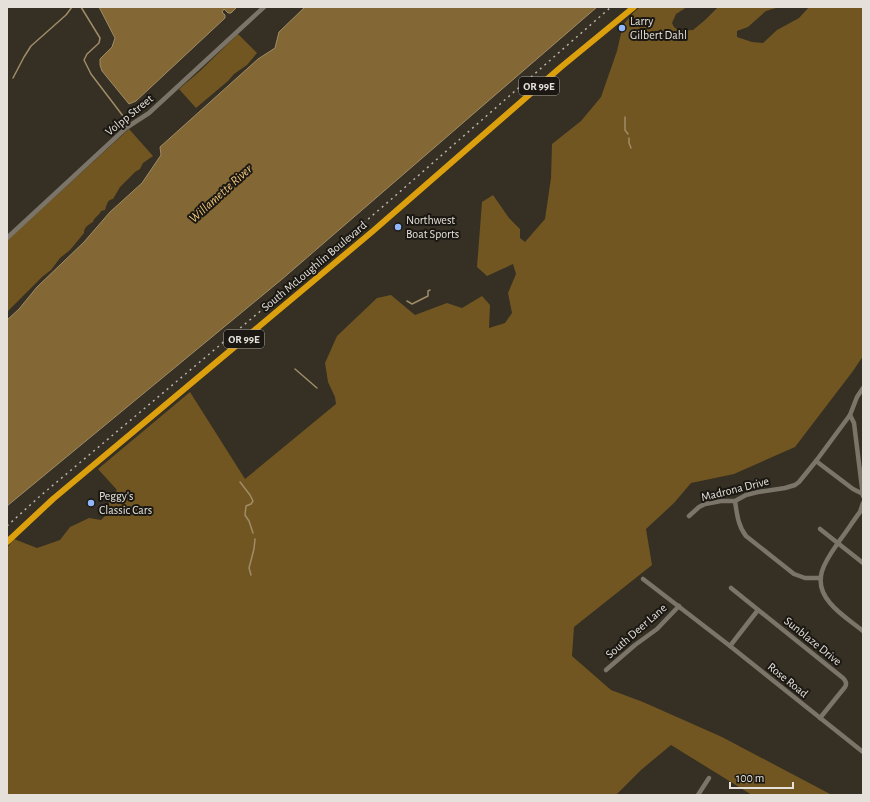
<svg xmlns="http://www.w3.org/2000/svg" width="870" height="802" font-family="'Alegreya Sans',sans-serif">
<rect width="100%" height="100%" fill="#352f24"/>
<g fill="#715621">
<polygon points="640,7 687,7 676,14 672,23 674,27 679,31 693,30 705,20 718,7 785,7 776,8 766,11 748,27 737,31 737,37 752,42 763,43 777,30 799,18 809,7 863,7 863,356 853,371 795,447 734,474 691,483 674,503 646,529 652,565 574,627 572,656 611,690 643,702 722,737 832,795 752,795 671,745 641,770 616,795 7,795 7,548 14,539 37,548 60,540 70,527 89,518 101,520 108,513 109,502 117,490 98,469 190,392 245,479 336,404 335,397 328,382 325,363 337,336 377,298 391,295 415,315 447,303 462,308 482,296 490,305 489,328 505,323 512,313 508,293 516,274 513,264 487,276 477,267 482,202 493,195 509,218 520,229 520,238 525,242 545,219 551,178 552,144 581,121 601,97 617,51 623,25 634,12"/>
<polygon points="238,34 257,53 247,65 234,74 228,81 196,108 179,89 200,71"/>
<path d="M 129,129 L 153,156 L 143,163 L 140,169 L 135,172 L 120,187 L 113,199 C 107,200 107,204 105,210 L 101,211 C 99,216 94,217 93,222 C 88,225 84,227 84,233 L 70,250 L 60,258 L 51,270 L 42,277 L 7,312 L 7,239 L 24,225 Z"/>
</g>
<g fill="#836734" stroke="#a08c66">
<polygon points="99,7 237,7 231,13 228,13 224,9 222,12 225,15 225,18 136,101 129,104 102,71 100,65 100,59 112,47 115,38"/>
<polygon points="305,7 597,7 281,280 7,506 7,320 19,309 37,287 84,242 110,212 142,183 161,155 160,147 258,59 275,48 279,32"/>
</g>
<g fill="none" stroke-linecap="round" stroke-linejoin="round">
<g stroke="#a08c66" stroke-width="1.5">
<polyline points="81,7 100,38 99,43 87,54 84,60 91,74 123,116"/>
<polyline points="13,78 24,57 31,46 66,15 72,7"/>
<polyline points="625,117 625,130 628,134"/>
<polyline points="629,138 629,143 631,148"/>
<polyline points="407,301 412,304 428,296 428,291 430,290"/>
<polyline points="295,369 317,388"/>
<polyline points="240,482 250,495 253,501 251,504 246,506 245,515 249,521 253,533"/>
<polyline points="251,575 249,568 254,549 255,539"/>
</g>
<g stroke="#7b7468" stroke-width="4.5">
<polyline points="7,238 126,128 149,113 264,7"/>
<polyline points="850,415 854,423 863,496"/>
<polyline points="816,461 853,489 863,494"/>
<path d="M 735,501 C 737,514 738,526 746,536 L 794,574 L 805,578 L 821,578"/>
<path d="M 863,503 L 860,512 C 853,521 847,531 840,540 C 826,560 810,580 830,603 C 839,614 852,622 863,631"/>
<polyline points="689,516 699,507 705,504 721,501 735,501 746,495 758,492 785,488 795,485 799,482 816,461 850,415 857,397 863,388"/>
<polyline points="820,529 863,563"/>
<polyline points="643,579 730,646 863,752"/>
<path d="M 731,588 L 843,678 C 846,681 847,684 845,687 L 820,718"/>
<polyline points="730,646 758,610"/>
<polyline points="606,670 635,645 657,629 679,606"/>
<polyline points="698,795 709,778"/>
</g>
<polyline stroke="#dca00f" stroke-width="6" points="7,542 53,499 373,231 561,67 634,7"/>
<polyline stroke="#b8b3ab" stroke-width="1.5" stroke-dasharray="2 4" stroke-linecap="butt" points="7,526 39,497 301,277 395,196 611,7"/>
</g>
<g fill="#90b8fd" stroke="#1b1813" stroke-width="1.5">
<circle cx="622" cy="28" r="4"/>
<circle cx="398" cy="227" r="4"/>
<circle cx="91" cy="503" r="4"/>
</g>
<g text-anchor="middle" dominant-baseline="central" stroke-width="4" stroke-linejoin="round" paint-order="stroke">
<g fill="#1b1813" stroke="#a8a59e" stroke-width="1">
<rect x="519" y="77" width="40" height="18" rx="3"/>
<rect x="224" y="330" width="40" height="18" rx="3"/>
</g>
<g font-size="11" font-weight="bold" fill="#e5e1da">
<text x="539" y="86">OR 99E</text>
<text x="244" y="339">OR 99E</text>
</g>
<g font-size="12" fill="#e5e1da" stroke="#1b1813" text-anchor="start">
<text x="630" y="21">Larry<tspan x="630" dy="14">Gilbert Dahl</tspan></text>
<text x="406" y="220">Northwest<tspan x="406" dy="14">Boat Sports</tspan></text>
<text x="99" y="496">Peggy's<tspan x="99" dy="14">Classic Cars</tspan></text>
</g>
<g font-size="12" fill="#e5e1da" stroke="#1b1813">
<text transform="translate(129 115) rotate(-39)">Volpp Street</text>
<text transform="translate(314 266) rotate(-40)">South McLoughlin Boulevard</text>
<text transform="translate(735 489) rotate(-14)">Madrona Drive</text>
<text transform="translate(636 631) rotate(-41)">South Deer Lane</text>
<text transform="translate(813 641) rotate(39)">Sunblaze Drive</text>
<text transform="translate(788 680) rotate(39)">Rose Road</text>
</g>
<g font-size="13" font-style="italic" fill="#f1c679" stroke="#1b1813">
<text transform="translate(221 194) rotate(-42)">Willamette River</text>
</g>
</g>
<rect width="870" height="802" fill="none" stroke="#e5e1da" stroke-width="16"/>
<path d="M730 782v6h63v-6" fill="none" stroke="#e5e1da" stroke-width="2"/>
<text x="736" y="782" font-size="12" fill="#e5e1da" stroke="#1b1813" stroke-width="3" paint-order="stroke">100 m</text>
</svg>
